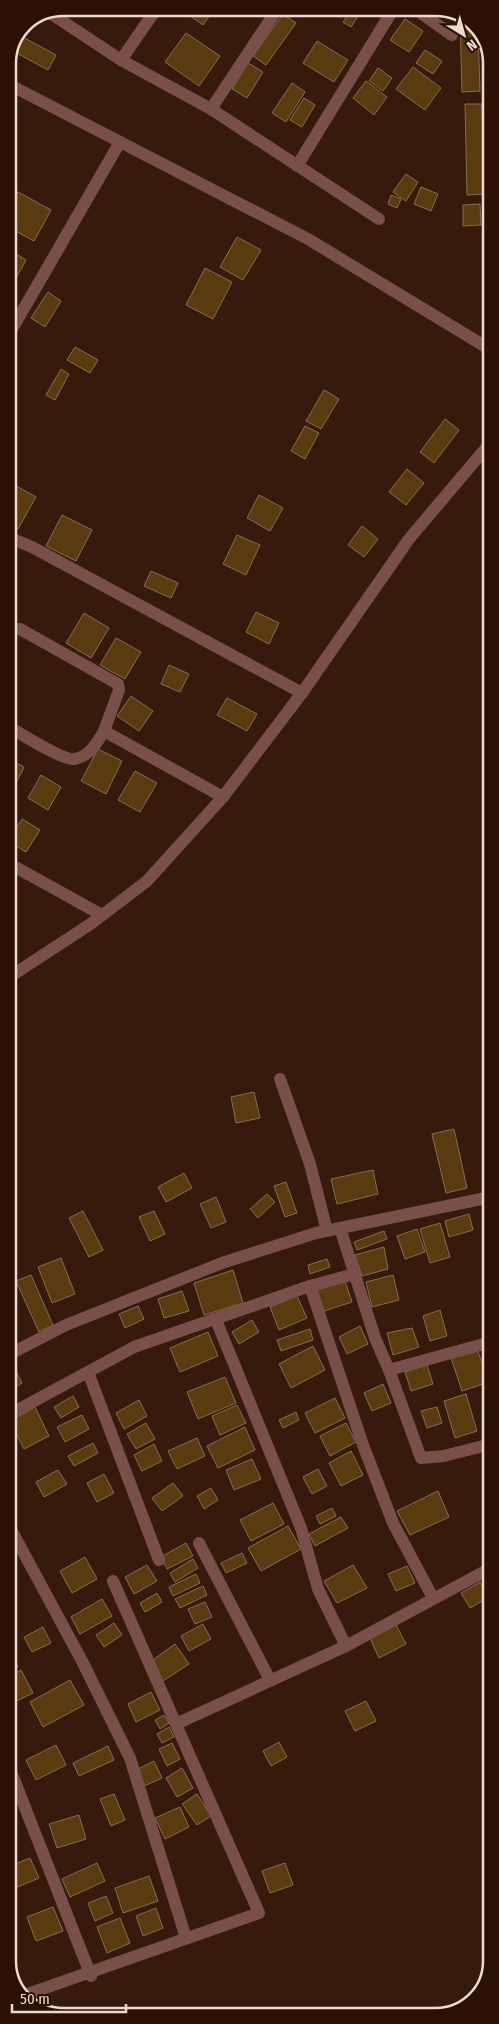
<svg xmlns="http://www.w3.org/2000/svg" width="499" height="2024" font-family="'Fira Sans Condensed',sans-serif">
<rect width="100%" height="100%" fill="#361b0c"/>
<g fill="#5a3a0f" stroke="#856e52">
<polygon points="179,8 215,8 203,25"/>
<polygon points="359,8 374,8 369,15"/>
<polygon points="351,11 358,16 351,27 343,22"/>
<polygon points="283,14 296,23 266,65 253,56"/>
<polygon points="460,16 473,21 478,31 480,91 462,92"/>
<polygon points="405,19 423,31 409,52 390,40"/>
<polygon points="186,33 220,56 199,86 165,62"/>
<polygon points="19,35 56,55 48,70 13,51"/>
<polygon points="317,41 348,60 334,82 303,63"/>
<polygon points="425,50 442,61 433,74 416,63"/>
<polygon points="248,63 263,72 247,98 232,89"/>
<polygon points="413,67 441,88 425,110 396,89"/>
<polygon points="378,68 392,78 383,91 369,81"/>
<polygon points="366,81 387,97 374,115 353,98"/>
<polygon points="292,83 305,92 286,122 272,113"/>
<polygon points="304,98 315,105 302,127 290,120"/>
<polygon points="465,104 482,104 484,194 467,195"/>
<polygon points="406,174 418,182 406,201 393,192"/>
<polygon points="421,187 438,194 431,211 414,204"/>
<polygon points="18,192 51,210 34,241 8,227 8,211"/>
<polygon points="391,195 401,199 397,208 388,204"/>
<polygon points="480,204 481,225 463,226 463,205"/>
<polygon points="237,237 261,250 243,280 220,267"/>
<polygon points="8,249 26,260 9,291 8,290"/>
<polygon points="205,268 232,282 213,319 186,305"/>
<polygon points="48,292 61,301 45,327 31,318"/>
<polygon points="75,347 98,360 90,373 67,360"/>
<polygon points="61,369 69,374 55,400 46,395"/>
<polygon points="324,390 339,399 321,429 306,421"/>
<polygon points="445,419 459,430 434,463 420,452"/>
<polygon points="305,426 319,433 305,459 291,451"/>
<polygon points="407,469 424,483 406,505 389,492"/>
<polygon points="9,482 36,497 18,529 8,523"/>
<polygon points="259,495 283,508 270,531 247,518"/>
<polygon points="62,515 92,530 76,561 46,546"/>
<polygon points="362,526 378,539 364,557 348,545"/>
<polygon points="237,535 260,545 246,575 223,564"/>
<polygon points="151,571 178,583 171,598 144,586"/>
<polygon points="256,612 279,623 269,644 246,632"/>
<polygon points="84,613 109,628 91,658 66,643"/>
<polygon points="116,638 141,652 125,679 100,665"/>
<polygon points="169,665 189,674 180,692 161,684"/>
<polygon points="131,696 153,711 139,731 117,716"/>
<polygon points="227,698 257,714 247,731 217,715"/>
<polygon points="98,749 122,761 106,794 81,781"/>
<polygon points="8,759 24,767 14,787 8,784"/>
<polygon points="135,771 157,783 140,812 118,800"/>
<polygon points="41,775 61,787 48,810 28,798"/>
<polygon points="22,819 40,830 26,852 8,841"/>
<polygon points="254,1092 260,1118 236,1123 231,1097"/>
<polygon points="454,1129 467,1188 446,1193 432,1134"/>
<polygon points="373,1170 378,1194 337,1204 331,1179"/>
<polygon points="184,1173 192,1188 166,1202 158,1187"/>
<polygon points="286,1182 297,1213 285,1217 274,1186"/>
<polygon points="267,1194 275,1202 258,1218 250,1209"/>
<polygon points="216,1197 226,1222 211,1228 200,1204"/>
<polygon points="83,1211 103,1250 89,1257 69,1218"/>
<polygon points="154,1211 165,1234 150,1241 139,1217"/>
<polygon points="469,1214 473,1230 449,1237 445,1221"/>
<polygon points="440,1223 450,1257 430,1263 420,1229"/>
<polygon points="417,1229 425,1252 405,1259 397,1236"/>
<polygon points="384,1231 387,1239 357,1250 354,1242"/>
<polygon points="384,1247 388,1269 362,1276 355,1255"/>
<polygon points="61,1258 75,1294 52,1303 38,1267"/>
<polygon points="327,1259 330,1267 310,1274 308,1265"/>
<polygon points="233,1270 243,1303 204,1315 194,1283"/>
<polygon points="31,1275 53,1325 39,1332 16,1281"/>
<polygon points="393,1275 399,1300 372,1307 366,1282"/>
<polygon points="345,1281 352,1302 324,1311 317,1290"/>
<polygon points="182,1291 189,1311 164,1318 158,1299"/>
<polygon points="297,1296 307,1318 279,1330 270,1307"/>
<polygon points="138,1306 144,1319 125,1328 119,1314"/>
<polygon points="440,1310 447,1336 430,1341 423,1316"/>
<polygon points="252,1320 259,1332 239,1344 232,1332"/>
<polygon points="360,1326 368,1344 347,1354 339,1337"/>
<polygon points="412,1328 419,1347 393,1355 387,1333"/>
<polygon points="310,1329 313,1340 281,1351 277,1340"/>
<polygon points="208,1332 218,1356 180,1372 170,1348"/>
<polygon points="313,1346 325,1370 291,1388 279,1364"/>
<polygon points="477,1349 489,1382 462,1391 451,1358"/>
<polygon points="11,1362 22,1383 8,1391 8,1364"/>
<polygon points="427,1365 433,1384 411,1391 405,1372"/>
<polygon points="225,1377 236,1403 198,1419 187,1392"/>
<polygon points="383,1384 391,1403 372,1411 364,1393"/>
<polygon points="466,1394 477,1431 455,1438 444,1401"/>
<polygon points="73,1396 79,1407 61,1418 54,1407"/>
<polygon points="335,1398 345,1418 315,1433 305,1413"/>
<polygon points="139,1400 147,1416 124,1429 116,1413"/>
<polygon points="237,1405 246,1423 220,1435 212,1416"/>
<polygon points="35,1407 49,1436 24,1449 10,1421"/>
<polygon points="437,1407 442,1423 427,1428 421,1411"/>
<polygon points="296,1412 299,1420 283,1428 279,1420"/>
<polygon points="82,1415 89,1429 65,1442 57,1427"/>
<polygon points="146,1423 155,1439 136,1449 127,1434"/>
<polygon points="346,1423 356,1442 330,1456 320,1436"/>
<polygon points="245,1427 255,1450 218,1468 207,1446"/>
<polygon points="197,1438 205,1456 177,1469 168,1451"/>
<polygon points="93,1443 98,1453 74,1466 68,1456"/>
<polygon points="154,1444 162,1461 142,1471 134,1455"/>
<polygon points="351,1451 363,1475 341,1486 329,1463"/>
<polygon points="252,1459 261,1479 234,1490 226,1470"/>
<polygon points="318,1469 327,1486 312,1494 303,1477"/>
<polygon points="58,1470 67,1484 44,1497 36,1482"/>
<polygon points="104,1474 114,1493 97,1502 87,1483"/>
<polygon points="173,1483 183,1496 162,1511 152,1498"/>
<polygon points="211,1488 218,1500 204,1509 197,1496"/>
<polygon points="438,1491 449,1517 410,1535 397,1511"/>
<polygon points="273,1503 284,1524 251,1541 240,1520"/>
<polygon points="332,1508 336,1516 320,1524 316,1516"/>
<polygon points="341,1517 348,1528 315,1546 309,1534"/>
<polygon points="288,1526 301,1549 261,1571 248,1548"/>
<polygon points="186,1543 193,1556 167,1569 161,1557"/>
<polygon points="242,1553 247,1563 226,1573 221,1563"/>
<polygon points="85,1557 97,1579 72,1593 60,1571"/>
<polygon points="193,1559 198,1568 175,1582 170,1573"/>
<polygon points="147,1565 157,1581 134,1594 125,1577"/>
<polygon points="353,1565 367,1588 337,1603 324,1581"/>
<polygon points="407,1566 415,1583 396,1591 388,1574"/>
<polygon points="196,1574 200,1583 173,1596 169,1587"/>
<polygon points="480,1582 489,1597 470,1608 461,1593"/>
<polygon points="203,1586 207,1595 180,1608 175,1599"/>
<polygon points="157,1593 162,1602 145,1612 140,1603"/>
<polygon points="102,1599 112,1616 80,1634 71,1617"/>
<polygon points="205,1602 212,1617 195,1624 188,1609"/>
<polygon points="394,1621 406,1644 379,1658 368,1634"/>
<polygon points="114,1623 122,1635 104,1647 96,1635"/>
<polygon points="203,1624 211,1639 189,1651 181,1636"/>
<polygon points="43,1627 51,1643 32,1652 24,1637"/>
<polygon points="175,1644 189,1664 163,1681 150,1662"/>
<polygon points="8,1647 18,1667 8,1672"/>
<polygon points="21,1670 33,1693 8,1705 8,1677"/>
<polygon points="70,1680 84,1705 43,1727 30,1702"/>
<polygon points="151,1692 160,1710 136,1722 128,1704"/>
<polygon points="366,1701 376,1721 355,1731 345,1711"/>
<polygon points="164,1715 169,1723 160,1729 155,1720"/>
<polygon points="169,1727 174,1737 162,1743 157,1734"/>
<polygon points="279,1742 287,1757 271,1766 263,1751"/>
<polygon points="172,1743 180,1759 167,1766 159,1749"/>
<polygon points="56,1745 66,1765 36,1780 26,1760"/>
<polygon points="108,1746 114,1760 79,1776 73,1763"/>
<polygon points="154,1761 162,1778 144,1786 136,1770"/>
<polygon points="182,1768 193,1788 177,1797 166,1778"/>
<polygon points="114,1794 125,1820 111,1826 100,1799"/>
<polygon points="197,1794 211,1816 197,1825 182,1804"/>
<polygon points="180,1807 189,1827 165,1839 155,1818"/>
<polygon points="79,1815 86,1839 57,1848 49,1824"/>
<polygon points="30,1858 39,1878 8,1891 8,1867"/>
<polygon points="97,1863 105,1881 70,1897 62,1879"/>
<polygon points="285,1863 293,1885 270,1893 262,1871"/>
<polygon points="149,1876 158,1901 123,1913 115,1888"/>
<polygon points="106,1896 113,1913 95,1921 88,1903"/>
<polygon points="53,1907 63,1931 36,1941 27,1917"/>
<polygon points="156,1908 163,1928 143,1936 136,1916"/>
<polygon points="120,1918 130,1943 107,1953 97,1927"/>
</g>
<g fill="none" stroke-linecap="round" stroke-linejoin="round">
<g stroke="#7a4f4a" stroke-width="12">
<polyline points="414,8 452,35"/>
<polyline points="50,13 121,60 211,109 379,219"/>
<polyline points="121,60 157,8"/>
<polyline points="8,84 308,239 491,350"/>
<polyline points="211,109 278,8"/>
<polyline points="297,166 394,8"/>
<polyline points="8,336 120,142"/>
<polyline points="8,537 32,547 302,693"/>
<polyline points="8,629 20,629 118,684 119,690 104,731"/>
<path d="M 8,726 C 19,733 64,761 74,759 C 89,757 97,743 104,731 L 223,797"/>
<polyline points="8,863 102,915"/>
<polyline points="8,978 92,923 147,881 223,797 302,693 409,539 491,442"/>
<polyline points="280,1079 310,1164 327,1231"/>
<polyline points="340,1228 375,1338 389,1370 421,1458 444,1456 491,1444"/>
<polyline points="310,1286 363,1445 393,1523 433,1598"/>
<polyline points="216,1320 301,1528 318,1589 346,1646"/>
<polyline points="8,1355 66,1325 222,1263 316,1233 491,1197"/>
<polyline points="389,1370 491,1342"/>
<polyline points="88,1372 159,1560"/>
<polyline points="12,1413 134,1347 310,1286 355,1274"/>
<polyline points="8,1524 82,1661 130,1758 186,1938"/>
<polyline points="199,1543 270,1680"/>
<polyline points="176,1724 346,1646 491,1568"/>
<polyline points="8,1764 91,1976"/>
<polyline points="22,1996 259,1913 113,1581"/>
</g>
</g>
<path d="M0 0H499V2024H0ZM63 16H436A47 47 0 0 1 483 63V1961A47 47 0 0 1 436 2008H63A47 47 0 0 1 16 1961V63A47 47 0 0 1 63 16Z" fill="#2b1103" fill-rule="evenodd"/>
<path fill="none" stroke="#eddad0" stroke-width="2.5" d="M63 16H436A47 47 0 0 1 483 63V1961A47 47 0 0 1 436 2008H63A47 47 0 0 1 16 1961V63A47 47 0 0 1 63 16Z"/>
<g transform="translate(464 35) rotate(143)" stroke="#2b1103" stroke-width="4" paint-order="stroke">
<path d="M0-4L9 19L0 12L-9 19Z" fill="#eddad0"/>
<text y="-8" font-size="14" font-weight="bold" text-anchor="middle" fill="#eddad0">N</text>
</g>
<path d="M12 2004v8h114v-8" fill="none" stroke="#eddad0" stroke-width="2.5"/>
<text x="20" y="2004" font-size="15" fill="#eddad0" stroke="#2b1103" stroke-width="4" paint-order="stroke">50 m</text>
</svg>
